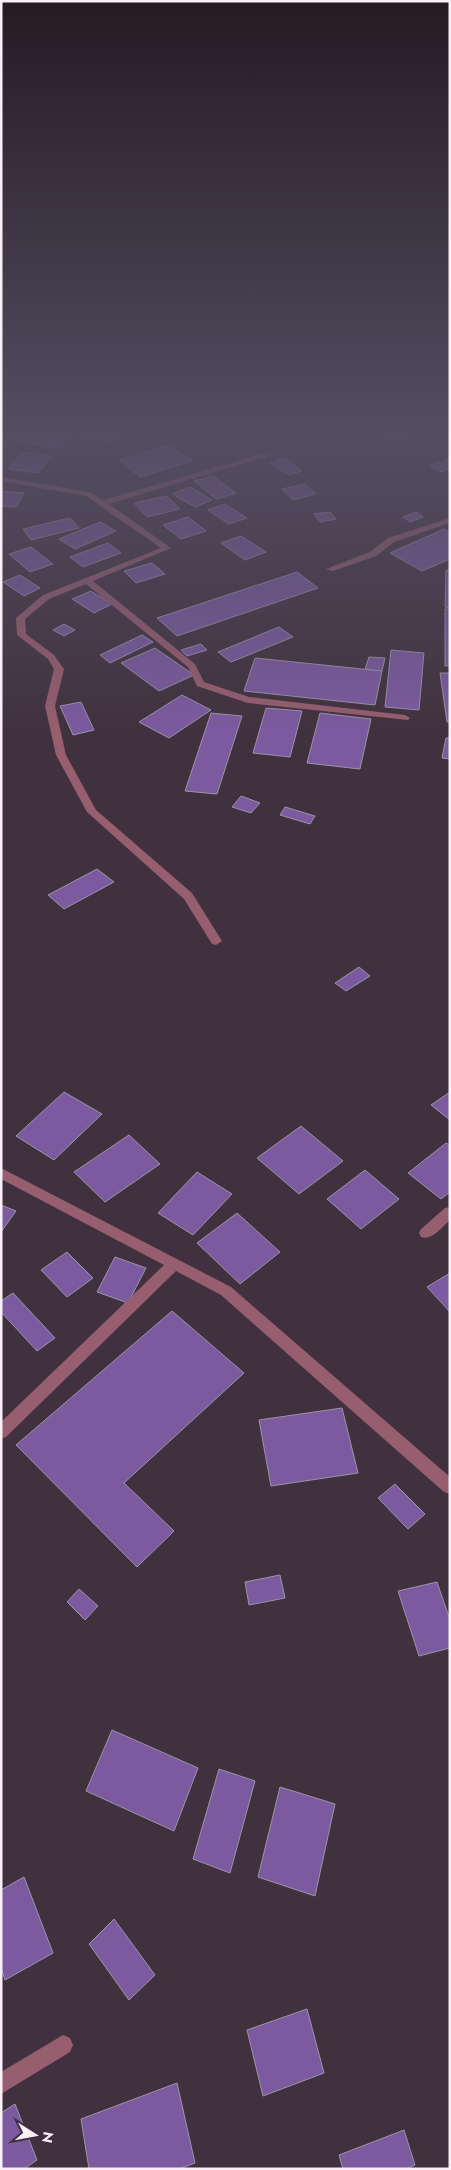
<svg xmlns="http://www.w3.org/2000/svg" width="451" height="2170" font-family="Jost,sans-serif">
<rect width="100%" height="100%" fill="#41313e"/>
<g fill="#7b5a9f" stroke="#9d94a8">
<polygon points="88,430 101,430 119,431 113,441 82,438"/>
<polygon points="377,430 408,430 403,437 375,432"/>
<polygon points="27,431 69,438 59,448 17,442"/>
<polygon points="170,445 192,461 140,477 119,460"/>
<polygon points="23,452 52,456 38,473 8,469"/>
<polygon points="283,458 302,471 289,475 270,463"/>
<polygon points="450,458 450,468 441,472 430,466"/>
<polygon points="213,476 236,493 216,499 194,481"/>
<polygon points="305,484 316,494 293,500 282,489"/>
<polygon points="190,487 212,500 195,507 172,494"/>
<polygon points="2,491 24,493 16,507 1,506"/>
<polygon points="167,496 180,509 147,517 134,503"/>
<polygon points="225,504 247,518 229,524 208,510"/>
<polygon points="330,512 336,519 320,522 314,514"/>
<polygon points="417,512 423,517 410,522 403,517"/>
<polygon points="188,517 206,531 181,539 163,525"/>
<polygon points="70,518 79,528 31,540 23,529"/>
<polygon points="100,522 116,531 75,549 59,539"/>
<polygon points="444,529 450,533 450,559 422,571 390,553"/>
<polygon points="241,536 266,552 245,560 221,543"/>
<polygon points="108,543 121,553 83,567 70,557"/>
<polygon points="31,547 53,564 30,572 9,554"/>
<polygon points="152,563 165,574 136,583 124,571"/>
<polygon points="446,570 450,571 450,608 445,607"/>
<polygon points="297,572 318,588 177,636 157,618"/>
<polygon points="20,575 40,588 24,596 3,582"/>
<polygon points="91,591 112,604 94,613 72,599"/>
<rect x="445" y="609" width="5" height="57"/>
<polygon points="64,624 75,630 64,636 53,630"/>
<polygon points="279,627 293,637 231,662 218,652"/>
<polygon points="142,635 153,642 110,663 100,655"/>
<polygon points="201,644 207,650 187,656 181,650"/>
<polygon points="155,648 194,675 159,691 121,663"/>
<polygon points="391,650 424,653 419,710 385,707"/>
<polygon points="369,657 385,658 382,671 365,669"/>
<polygon points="255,658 382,671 375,705 244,691"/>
<polygon points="440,673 450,673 450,722 447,722"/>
<polygon points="182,695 211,710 169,738 139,722"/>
<polygon points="81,702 94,730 73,735 60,706"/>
<polygon points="266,708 302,711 290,757 253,753"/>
<polygon points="211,713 242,716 217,794 185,791"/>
<polygon points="320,713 371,719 360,769 307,763"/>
<polygon points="446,738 450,738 450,759 442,758"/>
<polygon points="241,796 260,803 251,813 232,807"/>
<polygon points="285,807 315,816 310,824 280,815"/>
<polygon points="97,869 114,882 64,909 48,895"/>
<polygon points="359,967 370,976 346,991 335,983"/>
<polygon points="64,1092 102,1114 54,1160 16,1136"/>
<polygon points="450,1092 450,1120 431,1105"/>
<polygon points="301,1126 343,1161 299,1194 257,1158"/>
<polygon points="129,1135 160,1164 105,1202 74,1172"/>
<polygon points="446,1143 450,1145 450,1192 441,1199 408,1173"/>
<polygon points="365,1170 399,1199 361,1229 327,1199"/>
<polygon points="197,1172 232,1194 193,1235 158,1213"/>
<polygon points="1,1205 16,1211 1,1232"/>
<polygon points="237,1213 280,1252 240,1284 197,1243"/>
<polygon points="67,1252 93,1278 67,1297 41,1270"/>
<polygon points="115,1257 146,1268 128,1303 97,1292"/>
<polygon points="450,1273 450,1312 427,1287"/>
<polygon points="13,1293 55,1338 37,1351 1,1312 1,1301"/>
<polygon points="172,1311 244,1373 124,1483 174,1531 137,1567 16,1445"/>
<polygon points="342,1408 358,1473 271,1486 259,1420"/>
<polygon points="395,1484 425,1514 408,1529 378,1498"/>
<polygon points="280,1575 285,1598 249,1605 245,1582"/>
<polygon points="437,1582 450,1620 450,1648 419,1656 398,1591"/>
<polygon points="79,1589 98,1606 85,1620 67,1602"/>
<polygon points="112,1730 198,1768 174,1831 86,1791"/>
<polygon points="219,1769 255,1781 230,1873 193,1859"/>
<polygon points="280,1787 335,1804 315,1896 258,1877"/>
<polygon points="24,1877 53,1953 5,1980 1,1968 1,1890"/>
<polygon points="114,1919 155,1975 129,2000 89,1944"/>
<polygon points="307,2009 324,2073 263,2096 247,2030"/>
<polygon points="177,2083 195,2163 179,2169 89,2169 81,2119"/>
<polygon points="15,2104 37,2160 24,2169 1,2169 1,2113"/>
<polygon points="404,2130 415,2165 406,2169 343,2169 339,2155"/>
</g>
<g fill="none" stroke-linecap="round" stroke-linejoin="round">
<g fill="#965e6e" fill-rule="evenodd">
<polygon points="13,430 21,430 1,450 1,443"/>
<polygon points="167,430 175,430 170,433 167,433"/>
<polygon points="265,453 272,455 109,504 171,548 93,581 195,664 204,682 249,697 405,715 410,718 408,720 248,703 197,686 188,667 86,584 49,599 25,619 26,634 54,655 64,669 55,706 66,755 96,810 192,893 222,941 216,945 212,944 184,899 87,812 56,755 45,706 54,669 48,659 17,635 16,618 43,595 161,548 86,496 1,481 1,477 89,492 103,500"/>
<polygon points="450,518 450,523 394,542 376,556 333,571 326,569 370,552 388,538"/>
<polygon points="1,1168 231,1287 450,1477 450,1494 444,1492 221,1295 176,1271 6,1437 1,1439 1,1422 164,1265 1,1179"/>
<path d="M 450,1207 L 450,1220 C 442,1227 432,1241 421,1237 L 419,1233 L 421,1229 L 445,1208 Z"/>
<polygon points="63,2035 70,2038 73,2045 70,2052 1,2094 1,2072"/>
</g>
</g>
<linearGradient id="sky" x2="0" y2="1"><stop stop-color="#241b22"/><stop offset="0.59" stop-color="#544e63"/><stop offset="1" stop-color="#544e63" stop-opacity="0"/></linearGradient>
<rect width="451" height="733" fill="url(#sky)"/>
<rect width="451" height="2170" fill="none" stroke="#f9eff7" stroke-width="5"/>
<g transform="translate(35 2135) rotate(101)" stroke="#41313e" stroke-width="4" paint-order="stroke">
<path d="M0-4L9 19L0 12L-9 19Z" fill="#f9eff7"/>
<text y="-8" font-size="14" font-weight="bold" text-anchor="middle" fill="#f9eff7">N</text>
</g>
</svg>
